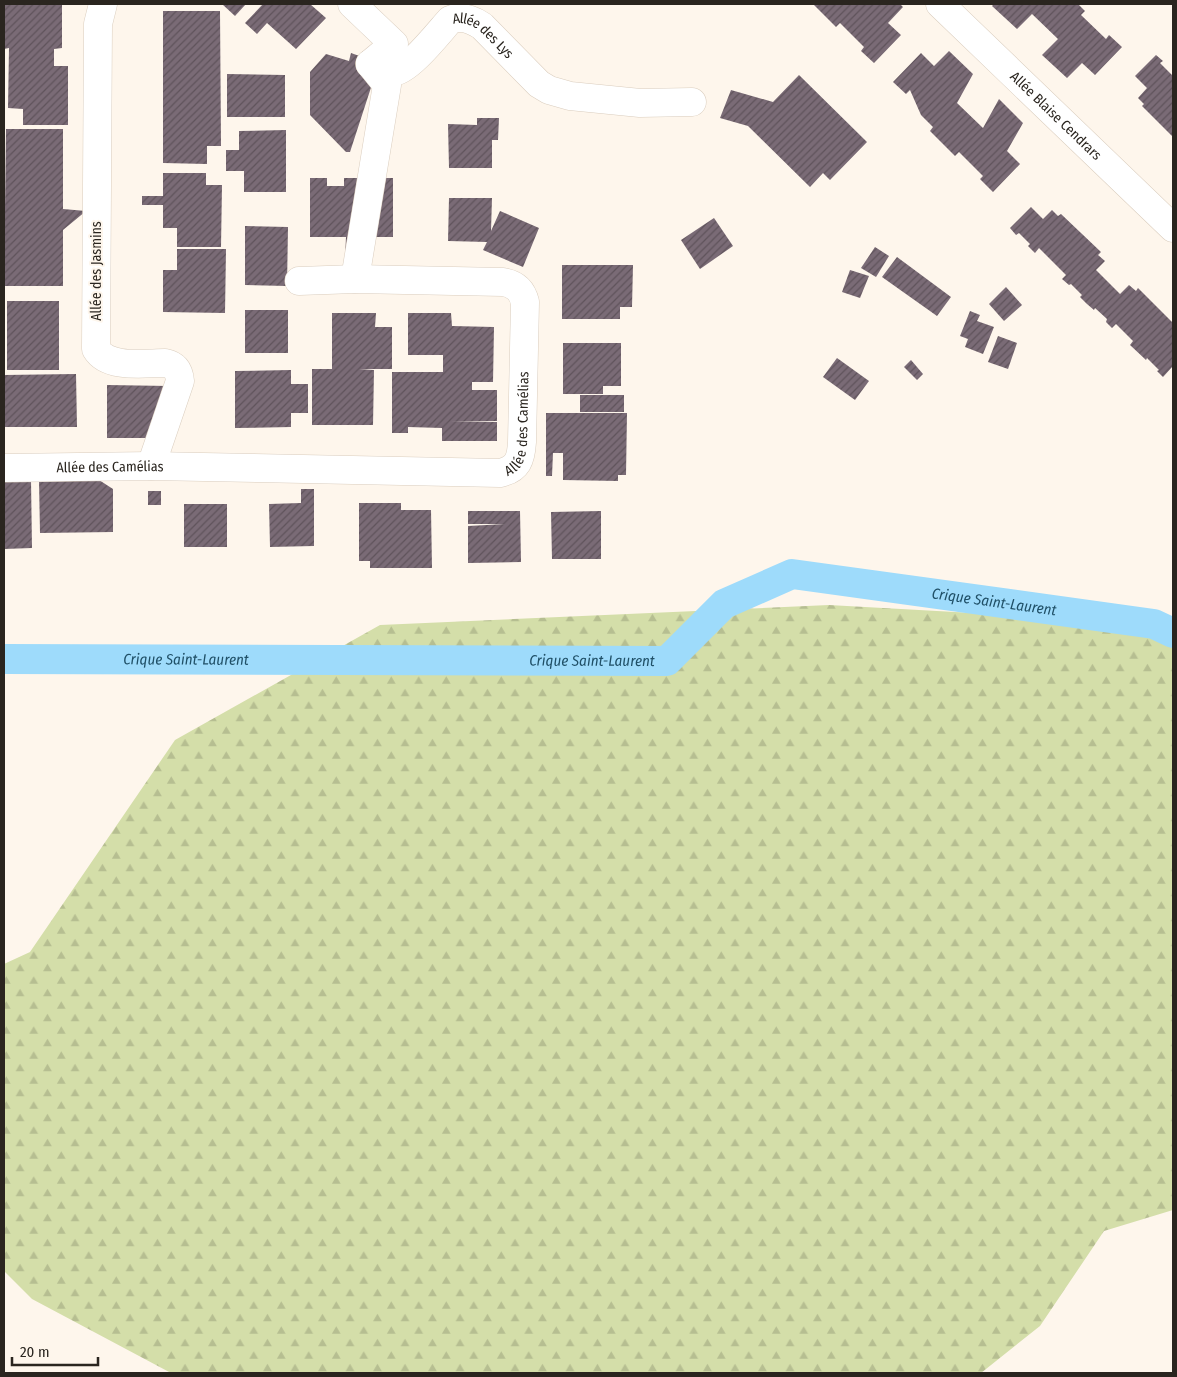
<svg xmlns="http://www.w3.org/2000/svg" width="1177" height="1377" font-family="'Fira Sans Condensed',sans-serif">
<defs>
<pattern id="forest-firs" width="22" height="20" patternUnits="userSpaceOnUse" patternTransform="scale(1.25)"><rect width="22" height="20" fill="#d4dea9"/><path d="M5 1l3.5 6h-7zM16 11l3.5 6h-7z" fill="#b6be91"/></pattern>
<pattern id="building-hatch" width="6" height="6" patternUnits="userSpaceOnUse" patternTransform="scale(1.25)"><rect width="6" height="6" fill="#7a6b76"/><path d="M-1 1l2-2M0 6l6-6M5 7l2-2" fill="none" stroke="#5f535b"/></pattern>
</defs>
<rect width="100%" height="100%" fill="#fef6ec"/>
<polygon fill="url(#forest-firs)" points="829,605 1173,624 1173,1210 1104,1231 1040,1326 981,1373 171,1373 32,1299 4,1271 4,964 30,952 175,740 380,625"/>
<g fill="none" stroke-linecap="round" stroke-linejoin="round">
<path stroke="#9edbfb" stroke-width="30" id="s1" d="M 4,659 L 667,661 L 724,604 L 792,574 L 1154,624 L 1173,633"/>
</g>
<g fill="url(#building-hatch)">
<polygon points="5,4 62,4 62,48 54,49 54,66 68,66 68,125 23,125 23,109 8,108 9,48 4,49"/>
<polygon points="222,4 246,4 235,16"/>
<polygon points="263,4 310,4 326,18 296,49 267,23 257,34 245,23"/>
<polygon points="813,4 900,4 903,7 888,23 901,35 874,63 861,51 864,47 840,23 836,27"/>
<polygon points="994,4 1078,4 1085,11 1081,15 1106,39 1109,35 1122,47 1095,75 1082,63 1067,78 1042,55 1058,39 1032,14 1017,29 992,6"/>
<polygon points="163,11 220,11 221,146 207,146 207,164 163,163"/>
<polygon points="949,51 973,74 957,103 983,128 999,99 1023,123 1007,151 1020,164 993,192 980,179 983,176 959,152 955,156 930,131 933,127 921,115 910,90 906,94 893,82 921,53 934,66"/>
<polygon points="351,53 379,63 350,152 346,152 310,115 310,72 326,54 349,61"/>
<polygon points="1156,55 1163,61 1160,63 1173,76 1173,137 1142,106 1144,104 1138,98 1147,88 1135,76"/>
<polygon points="227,74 285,75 285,117 227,117"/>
<polygon points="799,75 867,142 830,180 823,173 810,187 748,126 720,118 731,90 773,102"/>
<polygon points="477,118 499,118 498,140 492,140 492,168 449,168 448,124 477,125"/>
<polygon points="6,129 63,129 63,209 86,211 63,230 63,286 4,286"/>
<polygon points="286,130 286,192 244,192 244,171 226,171 226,150 239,150 239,131"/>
<polygon points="163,173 206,173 206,185 222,185 221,247 177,247 177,228 163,228 163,205 142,205 142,196 163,196"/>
<polygon points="310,178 327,178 327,186 344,186 344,178 393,178 393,237 372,237 345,257 346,237 310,237"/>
<polygon points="449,198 492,198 491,231 500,211 539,228 523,267 483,250 487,242 448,241"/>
<polygon points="1031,207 1043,219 1052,210 1058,216 1061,214 1101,252 1098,255 1105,261 1096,270 1120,294 1129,285 1136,291 1138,288 1173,323 1173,366 1163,377 1157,371 1159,370 1147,358 1146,360 1130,345 1133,341 1116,324 1112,328 1106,322 1107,319 1095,308 1094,310 1087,304 1080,297 1082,295 1071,284 1069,285 1062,279 1066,275 1039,248 1035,253 1028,246 1030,244 1019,233 1016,235 1010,228"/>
<polygon points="714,218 733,246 700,269 681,240"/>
<polygon points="245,226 288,227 287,286 245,285"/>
<polygon points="875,247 889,256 876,277 861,268"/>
<polygon points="177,249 226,249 225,313 163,312 163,270 177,270"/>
<polygon points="897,257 951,297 937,316 882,277"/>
<polygon points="562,265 633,265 632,307 620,307 620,319 562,319"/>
<polygon points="850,270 869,276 860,298 842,292"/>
<polygon points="1006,287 1022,305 1004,321 989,304"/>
<rect x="7" y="301" width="52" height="69"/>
<rect x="245" y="310" width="43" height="43"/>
<polygon points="970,311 980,315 977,321 994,327 983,354 965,347 968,339 960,336"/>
<polygon points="332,313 376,313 375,327 392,327 392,369 359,369 374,370 373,425 312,425 312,369 332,369"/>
<polygon points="408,313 451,313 452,326 494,327 493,382 472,382 472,390 497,390 497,421 451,422 497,422 497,441 442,441 442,428 408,427 408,433 392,433 392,372 443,372 443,355 408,355"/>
<polygon points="998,336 1017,343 1008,369 988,362"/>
<polygon points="563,343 621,343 621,386 603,386 603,394 563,394"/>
<polygon points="837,358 869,381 855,400 823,377"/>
<polygon points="911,360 923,374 917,380 904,367"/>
<polygon points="291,370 291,384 308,384 308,413 291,413 291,427 235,428 235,371"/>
<polygon points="76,374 77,427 4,427 4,375"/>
<polygon points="107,385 169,386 169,438 107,438"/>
<rect x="580" y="395" width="44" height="17"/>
<polygon points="546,413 627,413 626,475 618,475 618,481 563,480 563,453 553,453 552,476 546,476"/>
<polygon points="4,480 31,480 32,548 4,549"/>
<polygon points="39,480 99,480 113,489 113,532 40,533"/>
<polygon points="301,489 314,489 314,546 270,547 269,504 301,503"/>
<rect x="148" y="491" width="13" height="14"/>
<polygon points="359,503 401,503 401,510 431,510 432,568 370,568 370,561 359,561"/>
<rect x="184" y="504" width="43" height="43"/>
<polygon points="468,511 520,511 521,562 468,563 468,526 505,524 468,524"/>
<polygon points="601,511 601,559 552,559 551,512"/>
</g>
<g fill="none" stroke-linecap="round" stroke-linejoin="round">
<g stroke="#dacdbe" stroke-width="29">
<g id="minor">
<path d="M 103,4 L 98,24 L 96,349 C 108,369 145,363 165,363 C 175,365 179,370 180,381 L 151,466"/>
<polyline points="352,4 394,44 370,64"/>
<path id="s2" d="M 940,4 L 1173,228"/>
<path id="s3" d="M 370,64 C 377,66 386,72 393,72 C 409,71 439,32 450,20 C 461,15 473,20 482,26 L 539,84 L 549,90 L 570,96 L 640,103 L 692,102"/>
<polyline points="355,279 387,85 370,64"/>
<path id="s4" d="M 4,468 L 151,466 L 500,473 C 518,469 521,459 522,442 L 525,302 C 522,290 515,284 503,282 L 355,279 L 299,281"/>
</g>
</g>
<use href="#minor" stroke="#fff" stroke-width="28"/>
</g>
<g text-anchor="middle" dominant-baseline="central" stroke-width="4" stroke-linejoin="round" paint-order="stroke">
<g font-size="14" fill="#2a251f" stroke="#fef6ec">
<text stroke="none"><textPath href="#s3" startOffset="142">Allée des Lys</textPath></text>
<text stroke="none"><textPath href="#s2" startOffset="161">Allée Blaise Cendrars</textPath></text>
<text transform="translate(96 271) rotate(-90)">Allée des Jasmins</text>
<text stroke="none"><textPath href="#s4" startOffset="555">Allée des Camélias</textPath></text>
<text stroke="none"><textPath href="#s4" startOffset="106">Allée des Camélias</textPath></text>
</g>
<g font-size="15" font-style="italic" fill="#205067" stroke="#fef6ec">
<text stroke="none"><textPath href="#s1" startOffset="1022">Crique Saint-Laurent</textPath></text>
<text stroke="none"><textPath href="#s1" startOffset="182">Crique Saint-Laurent</textPath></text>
<text stroke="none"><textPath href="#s1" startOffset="588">Crique Saint-Laurent</textPath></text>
</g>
</g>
<rect width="1177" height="1377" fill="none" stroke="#2a251f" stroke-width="10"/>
<path d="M12 1357v8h86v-8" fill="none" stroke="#2a251f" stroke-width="2.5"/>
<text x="20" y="1357" font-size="15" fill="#2a251f" stroke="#fef6ec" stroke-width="4" paint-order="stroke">20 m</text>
</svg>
